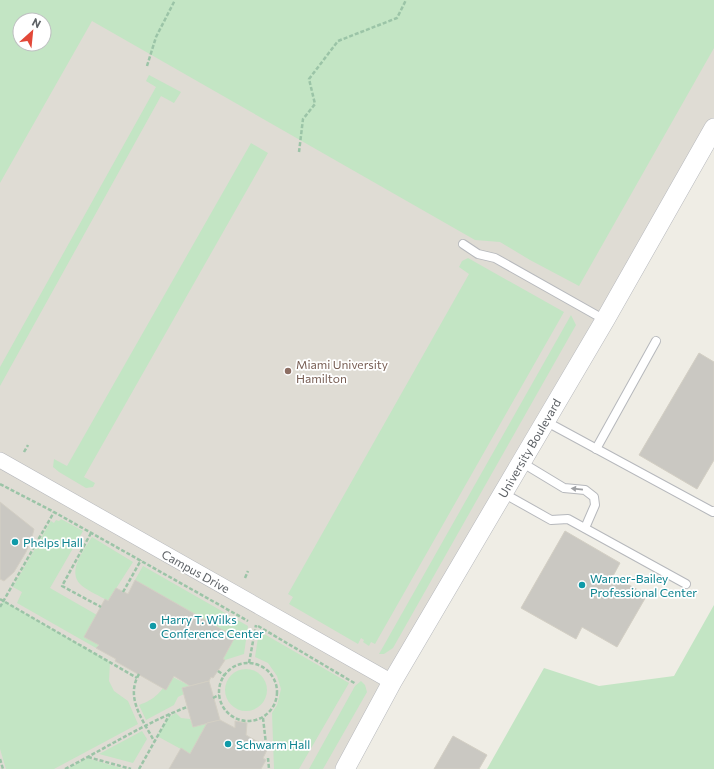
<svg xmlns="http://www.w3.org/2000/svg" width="714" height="769" font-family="Commissioner,sans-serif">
<rect width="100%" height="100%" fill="#efede5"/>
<path fill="#dfdcd4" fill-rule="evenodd" d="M 0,0 L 714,0 L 714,128 L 345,769 L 0,769 ZM 20,20 L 44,20 L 44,44 L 20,44 Z"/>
<g fill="#c3e5c4" fill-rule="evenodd">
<path d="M 0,0 L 714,0 L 714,48 L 579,286 L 530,260 L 500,242 L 475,240 L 92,21 L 0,183 ZM 20,20 L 44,20 L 44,44 L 20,44 Z"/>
<polygon points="149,75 181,92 174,103 161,96 0,386 0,367 156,87 146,81"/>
<polygon points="251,143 268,153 84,477 95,483 93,487 86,488 59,472 53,467 54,459 67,466"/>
<polygon points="468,258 564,312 375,644 371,642 369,646 363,642 364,640 361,638 358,644 289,604 293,597 288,594 469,274 459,267 462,261"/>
<polygon points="571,315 576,325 393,648 384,654 379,654"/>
<polygon points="61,519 83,531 50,588 97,615 99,645 96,648 17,603 22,592 13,587 51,521 54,523 56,520 59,521"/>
<path d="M 92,537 L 133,562 L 108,601 C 100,596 88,591 81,585 C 66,571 85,549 92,537 Z"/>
<polygon points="143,566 248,626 244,654 225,660 223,659 235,637 135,580"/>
<polygon points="3,601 110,662 109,681 114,691 128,701 138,724 54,769 6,769 0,749 0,607"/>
<polygon points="714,605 714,769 487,769 544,668 599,686 674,676"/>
<polygon points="259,631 349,683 299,769 274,769 272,713 277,705 281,689 277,676 268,663 255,657"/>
<circle cx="246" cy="690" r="21"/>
<path d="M 171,676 L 190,686 L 182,688 L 184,694 L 178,697 L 174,705 L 146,720 L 139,705 C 156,699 162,691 171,676 Z"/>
<polygon points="361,681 365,685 367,692 323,769 309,769 355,686"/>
<polygon points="176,713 181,718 190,719 193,727 207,723 190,754 157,736 169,717"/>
<polygon points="142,731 147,739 133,763 99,754"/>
<polygon points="87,758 124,769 67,769"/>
</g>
<g fill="#cac8c2" stroke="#d3cfc4">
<polygon points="699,353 714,362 714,460 697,489 639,455"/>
<polygon points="0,502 34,529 32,537 26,552 14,572 4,581 0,579"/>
<polygon points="565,531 620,563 613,576 647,595 617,647 582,627 576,639 521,608"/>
<polygon points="135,580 235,637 223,659 225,660 213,678 211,677 209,681 190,686 174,676 166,690 115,661 116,659 96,648 99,645 84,637 105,599 108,601 116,588 128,594"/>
<polygon points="209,681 220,720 193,727 182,688"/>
<polygon points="220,720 235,728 235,721 247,723 246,735 260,743 259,746 267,750 263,758 266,760 261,769 169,769 181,748 190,754 207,723"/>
<polygon points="453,736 487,755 479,769 434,769"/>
</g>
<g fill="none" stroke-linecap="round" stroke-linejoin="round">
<g stroke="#b6b8bc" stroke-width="10">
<g id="service">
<polyline points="463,244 478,254 495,258 605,320"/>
<polyline points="545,421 713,512 714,511"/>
<polyline points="596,449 656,341"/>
<polyline points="521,462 564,488 585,490 594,497 595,505 585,528"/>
<polyline points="503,493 551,520 568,519 686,584"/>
</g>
</g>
<g stroke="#b6b8bc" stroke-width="16">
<polyline id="minor" points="0,460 392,682"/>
</g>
<g stroke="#b6b8bc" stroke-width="20">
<polyline id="tertiary" points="345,769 392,682 605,320 714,128"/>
</g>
<g stroke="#9bc4a7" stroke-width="2.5" stroke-dasharray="4 2" stroke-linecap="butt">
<polyline points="147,66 156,37 175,0"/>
<polyline points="299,152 303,119 315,104 309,79 338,41 397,18 406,0"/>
<polyline points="24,452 28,445"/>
<polyline points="0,484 54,512 248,621"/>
<polyline points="91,533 62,586 101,607"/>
<polyline points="245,578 248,571"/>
<polyline points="123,592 141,560"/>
<polyline points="0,599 137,678"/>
<polyline points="0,607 54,512"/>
<polyline points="258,626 356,684"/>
<polyline points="249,663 256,625"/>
<circle cx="248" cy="692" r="29"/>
<polyline points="218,671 225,676"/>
<path d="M 139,674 C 125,698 143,720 154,741"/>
<polyline points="213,698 219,695"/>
<polyline points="263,718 266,744"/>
<polyline points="88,757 131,769"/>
<polyline points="268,758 269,769"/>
<polyline points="0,759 3,769"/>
<path d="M 65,769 C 106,748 145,723 187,707"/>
<polyline points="139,769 170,714"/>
</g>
<use href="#service" stroke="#fff" stroke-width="8"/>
<use href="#minor" stroke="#fff" stroke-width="15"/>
<use href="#tertiary" stroke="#fff" stroke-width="19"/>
</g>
<defs><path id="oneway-solid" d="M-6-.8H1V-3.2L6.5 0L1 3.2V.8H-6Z"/></defs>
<use fill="#9ea0a3" href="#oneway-solid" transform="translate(577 489) rotate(-174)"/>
<circle fill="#8d6e63" stroke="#fff" stroke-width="1.5" cx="288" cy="371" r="4"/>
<g fill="#0f9aa8" stroke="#fff" stroke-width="1.5">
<circle cx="15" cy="542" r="4"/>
<circle cx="582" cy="585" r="4"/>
<circle cx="153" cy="626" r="4"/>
<circle cx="228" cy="744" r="4"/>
</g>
<g text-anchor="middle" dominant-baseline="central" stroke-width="3.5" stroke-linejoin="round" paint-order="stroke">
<g font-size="12" fill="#785e54" stroke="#fff" text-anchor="start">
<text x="296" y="364">Miami University<tspan x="296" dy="14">Hamilton</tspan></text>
</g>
<g font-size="12" fill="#5d6165" stroke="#fff">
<text transform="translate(529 448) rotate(-60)">University Boulevard</text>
<text transform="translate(196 571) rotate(29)">Campus Drive</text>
</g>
<g font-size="12" fill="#0d838f" stroke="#fff" text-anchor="start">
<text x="23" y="542">Phelps Hall</text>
<text x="590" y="578">Warner-Bailey<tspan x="590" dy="14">Professional Center</tspan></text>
<text x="161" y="619">Harry T. Wilks<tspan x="161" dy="14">Conference Center</tspan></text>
<text x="236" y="744">Schwarm Hall</text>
</g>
</g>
<g transform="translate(32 32) rotate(27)"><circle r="19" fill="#ffffff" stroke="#bec0c1"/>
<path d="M0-3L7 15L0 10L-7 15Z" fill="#e24838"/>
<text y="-6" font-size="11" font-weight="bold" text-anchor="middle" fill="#5d6165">N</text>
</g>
</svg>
